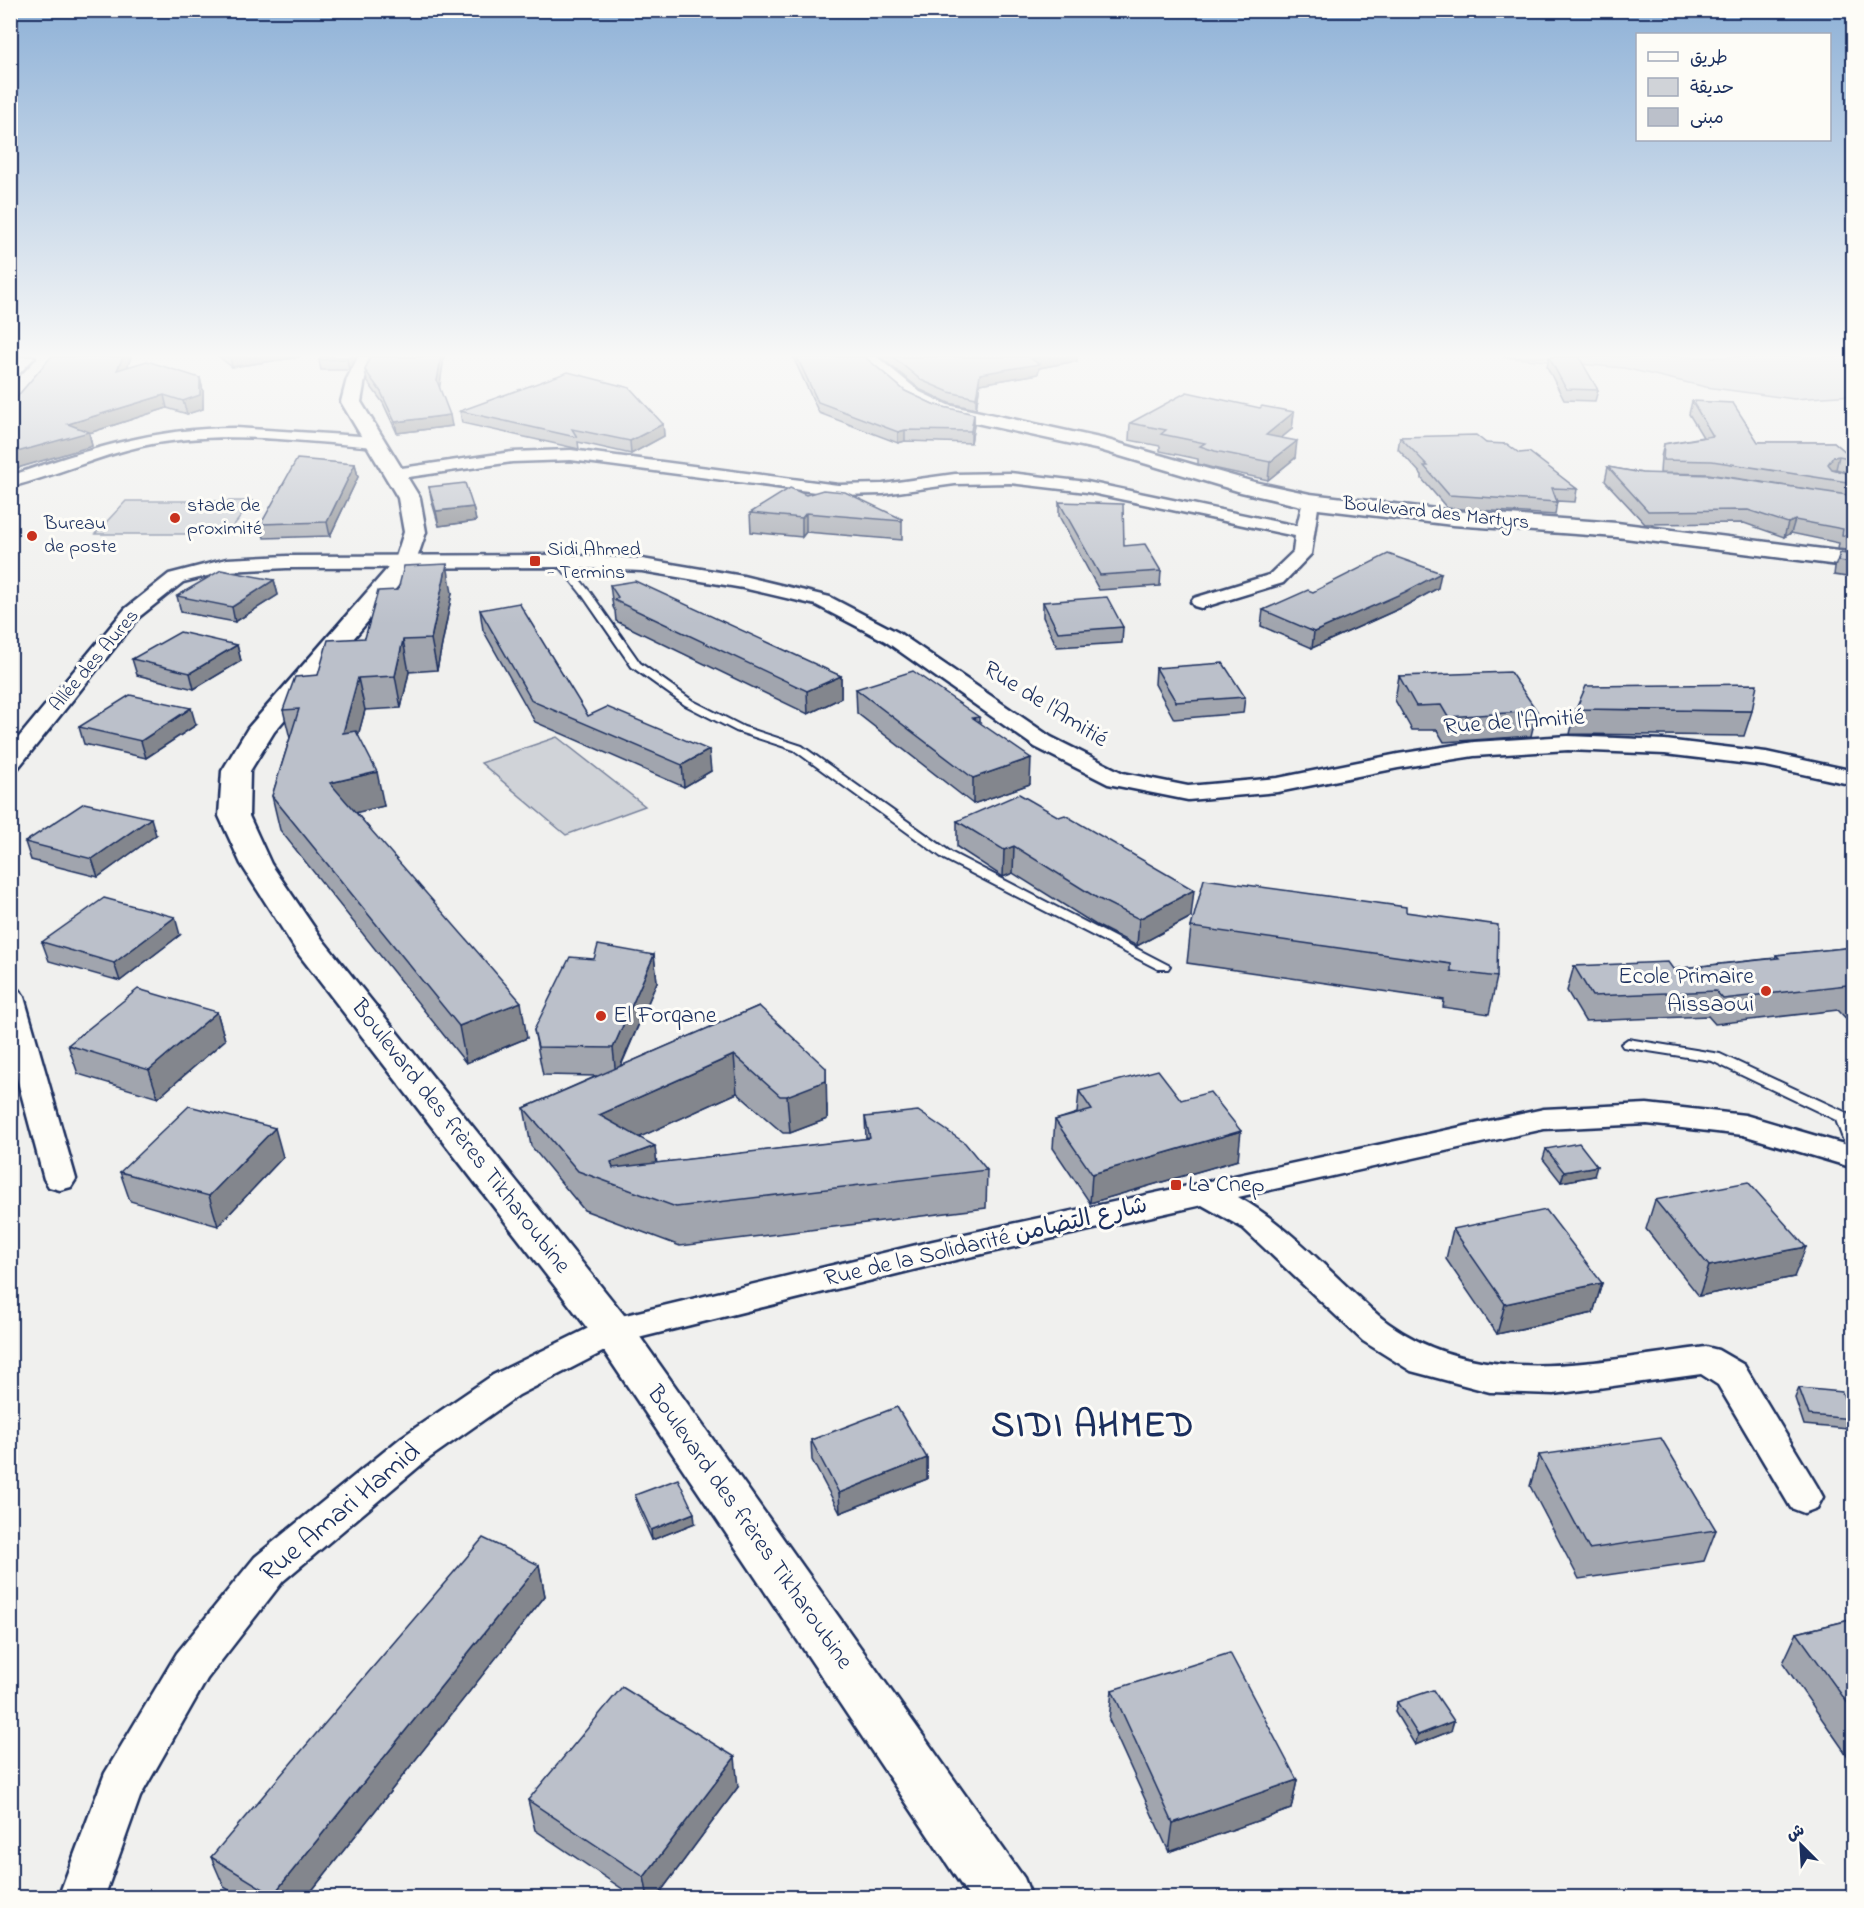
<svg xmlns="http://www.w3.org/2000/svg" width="1864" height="1908" font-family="'Indie Flower','Playpen Sans Arabic',sans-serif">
<rect width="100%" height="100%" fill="#f0f0ee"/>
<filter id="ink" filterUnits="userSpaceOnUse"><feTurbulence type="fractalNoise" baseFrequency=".0167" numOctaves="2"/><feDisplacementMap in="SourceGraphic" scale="12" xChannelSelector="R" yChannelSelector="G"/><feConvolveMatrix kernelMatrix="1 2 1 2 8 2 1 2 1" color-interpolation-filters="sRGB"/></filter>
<g filter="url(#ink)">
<g fill="#d0d3d8" stroke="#76819b" stroke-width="1.5">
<polygon points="1503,357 1853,357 1853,395 1794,399 1706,387 1624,368"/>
<polygon points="126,501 253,501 227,534 95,534"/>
<polygon points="557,737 645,806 566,835 481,763"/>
</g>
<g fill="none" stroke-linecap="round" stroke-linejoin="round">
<g stroke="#1b2f5e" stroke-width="4">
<g id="service">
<polygon points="557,559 563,559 590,592 640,663 693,701 744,727 802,746 952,853 1170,966 1168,969 1158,969 944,859 794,750 736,731 685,705 632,667 583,596 557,563"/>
<polygon points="1628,1039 1720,1054 1847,1113 1854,1127 1854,1152 1849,1151 1846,1147 1836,1120 1712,1061 1623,1047 1621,1044"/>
</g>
</g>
<g stroke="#1b2f5e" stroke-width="5">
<g id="minor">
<polygon points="20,357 35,357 15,378 10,379 10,366"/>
<path d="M 235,428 L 376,437 L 384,442 L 376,447 C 298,441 219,429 142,446 C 97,456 55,476 10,487 L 10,476 C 86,450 154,428 235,428 Z"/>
<polygon points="571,450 838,485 883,484 955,474 1010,473 1087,482 1297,526 1304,497 1316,497 1319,501 1311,554 1283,583 1201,608 1194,606 1191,602 1194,598 1269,575 1293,552 1295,536 1087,492 1010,483 955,484 883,494 838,495 571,460 512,462 395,479 389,478 386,474 389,470 395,469 512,452"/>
<polygon points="560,555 642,559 743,576 830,597 899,633 1051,737 1123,773 1188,786 1278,778 1398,754 1474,742 1568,736 1665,740 1766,752 1854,771 1854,785 1766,766 1665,754 1568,750 1474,756 1398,768 1278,792 1188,800 1108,784 1035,747 885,641 816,605 743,588 642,571 560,567 287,568 227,571 183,582 139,617 18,768 10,770 10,748 125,609 169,574 227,559 287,556"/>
<polygon points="10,989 20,991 24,997 76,1179 71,1187 60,1190 49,1187 44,1179 10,1052"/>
<path d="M 1647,1104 L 1745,1115 L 1854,1147 L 1854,1168 L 1743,1135 L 1647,1124 L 1544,1129 L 1238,1197 C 1283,1222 1319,1261 1357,1296 C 1367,1305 1377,1315 1388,1323 C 1482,1391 1599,1360 1706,1347 L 1718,1350 L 1744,1365 L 1817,1486 L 1823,1497 L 1817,1508 L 1804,1513 L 1791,1508 L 1718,1385 L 1701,1374 L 1554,1394 L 1490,1392 L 1411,1371 L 1363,1341 L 1243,1228 L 1202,1205 L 933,1265 L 622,1342 L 519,1395 L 428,1459 L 283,1581 L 207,1679 L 140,1797 L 104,1898 L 58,1898 L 105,1773 L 177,1653 L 255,1557 L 402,1437 L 493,1375 L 601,1322 L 613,1318 L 933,1241 L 1544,1109 Z"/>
</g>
</g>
<g stroke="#1b2f5e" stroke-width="5">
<polygon id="tertiary" points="358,357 376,357 365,379 361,402 420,498 426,532 414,567 274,732 250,771 249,816 271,864 322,939 628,1320 1024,1878 1032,1898 970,1898 598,1342 297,952 241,864 219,816 222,771 248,728 395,560 404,532 398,498 341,402 347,379"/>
</g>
<g stroke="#1b2f5e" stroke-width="5">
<polygon id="secondary" points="857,357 877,357 920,392 948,405 1104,439 1254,482 1310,494 1453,511 1617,523 1854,553 1854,567 1617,537 1453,525 1310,508 1241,492 1100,450 935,414 906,400"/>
</g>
<use href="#service" fill="#fdfcf7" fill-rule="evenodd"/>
<use href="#minor" fill="#fdfcf7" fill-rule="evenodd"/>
<use href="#tertiary" fill="#fdfcf7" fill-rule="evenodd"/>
<use href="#secondary" fill="#fdfcf7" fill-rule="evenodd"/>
</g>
<g fill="#a1a5ae" stroke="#1b2f5e" stroke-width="1.5">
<polygon points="51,357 131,357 127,368 200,378 203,391 203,409 187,414 167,408 89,433 92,446 14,469 10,467 10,405"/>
<polygon points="219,357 300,357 232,367"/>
<polygon points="357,357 349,370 321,370 319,360"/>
<polygon points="444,357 439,387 452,426 397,433 383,403 367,381 365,370"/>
<polygon points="793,357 865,357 905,391 935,405 974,414 974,425 971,443 905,441 898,443 819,413"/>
<polygon points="880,357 1077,357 1077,361 1039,368 1038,374 980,384 976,409 949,403 921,390"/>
<polygon points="1549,357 1598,390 1595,401 1564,400 1547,367"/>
<polygon points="1692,401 1758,442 1834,442 1854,459 1850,473 1836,469 1833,469 1854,475 1854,551 1838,549 1839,543 1791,533 1784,537 1744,523 1645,524 1605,481 1608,467 1642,473 1813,490 1708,474 1660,473 1661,457 1664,444 1703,437 1689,414"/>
<polygon points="1260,408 1294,412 1292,429 1281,438 1295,458 1268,480 1213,468 1198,464 1198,459 1160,451 1160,446 1129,440 1130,423"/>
<polygon points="460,411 663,424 664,436 631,454 578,442 579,449 462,423"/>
<polygon points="1400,437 1486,443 1519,453 1577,489 1575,502 1557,501 1555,515 1447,508 1422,479 1422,475 1398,449"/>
<polygon points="355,464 358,477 330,536 264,538 261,524"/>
<polygon points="429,487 473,507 476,521 439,526 432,502"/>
<polygon points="806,495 902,519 902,540 806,532 802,537 751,532 750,513"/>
<polygon points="1059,502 1161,571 1160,586 1099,590 1059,516"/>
<polygon points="1840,553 1854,555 1854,578 1834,575 1835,567"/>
<polygon points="274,580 278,595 235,622 181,612 177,596"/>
<polygon points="610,585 841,676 841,698 808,714 616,621 615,611 613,607"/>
<polygon points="1438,588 1403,607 1312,648 1261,626 1263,610 1313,592"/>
<polygon points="452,593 437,670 409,672 401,708 365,710 358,735 384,806 356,812 527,1038 466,1063 280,830 272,796 290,738 283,710 318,675 365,638"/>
<polygon points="1043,602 1123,627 1122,643 1057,647 1043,617"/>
<polygon points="480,610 588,716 711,771 684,787 535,722 483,630"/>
<polygon points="237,645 241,661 194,689 137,675 132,659"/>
<polygon points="1156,668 1245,697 1243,713 1174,719 1155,684"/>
<polygon points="1399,676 1537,711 1531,736 1444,742 1437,730 1412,730 1395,700"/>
<polygon points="856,689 979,717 979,722 1030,784 973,804 857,713"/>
<polygon points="1576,709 1752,711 1744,736 1570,734"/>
<polygon points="196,725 146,758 84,744 79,727"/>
<polygon points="957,821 1191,917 1137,946 1096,925 1013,873 1003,877 957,847"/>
<polygon points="156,835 98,877 31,860 25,842"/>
<polygon points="1406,912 1497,977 1489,1014 1443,1007 1444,1000 1187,963 1191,927"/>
<polygon points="180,935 120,981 49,961 42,942"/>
<polygon points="1854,947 1854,1027 1838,1010 1715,1024 1708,1016 1585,1021 1567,991 1574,966 1673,969 1775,958 1776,955"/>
<polygon points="654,955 657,982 621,1066 759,1006 827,1105 827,1119 790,1133 783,1133 737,1093 639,1137 657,1163 866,1139 865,1117 987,1170 986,1208 680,1246 584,1210 531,1146 524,1108 597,1076 543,1075 534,1030 594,959"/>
<polygon points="217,1012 225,1040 158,1098 78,1074 68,1045"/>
<polygon points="1079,1091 1238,1160 1090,1203 1053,1148 1055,1120 1077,1113"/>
<polygon points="1546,1149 1594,1176 1561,1182 1543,1159"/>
<polygon points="283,1157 218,1226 130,1201 120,1172"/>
<polygon points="1655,1200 1794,1277 1699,1296 1646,1229"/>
<polygon points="1453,1229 1602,1283 1593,1313 1497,1334 1446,1259"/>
<polygon points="1799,1388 1852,1419 1848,1429 1804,1425 1795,1398"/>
<polygon points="811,1440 927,1458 927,1479 840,1513 812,1460"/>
<polygon points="1539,1455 1716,1530 1704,1561 1579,1579 1530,1486"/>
<polygon points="635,1495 695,1523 652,1540 637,1505"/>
<polygon points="539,1565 545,1596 306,1898 242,1898 224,1887 211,1857"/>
<polygon points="1854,1619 1854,1765 1783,1663 1797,1633"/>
<polygon points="1112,1690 1297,1780 1291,1809 1169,1852 1109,1720"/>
<polygon points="1397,1702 1451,1731 1415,1745 1395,1712"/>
<polygon points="738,1787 656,1898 636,1898 535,1830 528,1800"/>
</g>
<g fill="#83868d" stroke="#1b2f5e" stroke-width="1.5">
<polygon points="123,357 131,357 121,384 117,370"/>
<polygon points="230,357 300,357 232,367"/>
<polygon points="348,357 357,357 349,370 347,359"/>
<polygon points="441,357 444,357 439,392 437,381"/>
<polygon points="1044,357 1077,357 1077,361 1039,368 1038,374 980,384 976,409 976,398 980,374 1031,359"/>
<polygon points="200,378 203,391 203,409 187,414 183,401"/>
<polygon points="164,395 167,408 89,433 92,446 14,469 10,454 68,424"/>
<polygon points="1294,412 1292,429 1264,452 1266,435"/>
<polygon points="974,414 974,425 971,443 971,431"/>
<polygon points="450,415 452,426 397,433 395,422"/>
<polygon points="663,424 664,436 631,454 630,441"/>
<polygon points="905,430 905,441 898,443 898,432"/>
<polygon points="1297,441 1295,458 1268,480 1270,462"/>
<polygon points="1839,456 1836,469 1829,470 1828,464 1833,457"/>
<polygon points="355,464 358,477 330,536 327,522"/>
<polygon points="473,507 476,521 439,526 436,511"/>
<polygon points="806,513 806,532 802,537 802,518"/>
<polygon points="1795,520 1791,533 1784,537 1788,523"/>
<polygon points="447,564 452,593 437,670 431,639"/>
<polygon points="1441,573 1438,588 1403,607 1312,648 1314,632"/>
<polygon points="274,580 278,595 235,622 232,607"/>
<polygon points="403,640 409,672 401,708 395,676"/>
<polygon points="237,645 241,661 194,689 190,673"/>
<polygon points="841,676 841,698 808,714 807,691"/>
<polygon points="358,678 365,710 350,766 343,733"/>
<polygon points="191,708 196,725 146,758 141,741"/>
<polygon points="709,750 711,771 684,787 682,765"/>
<polygon points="1031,758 1030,784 973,804 973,778"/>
<polygon points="377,772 384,806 338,817 330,783"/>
<polygon points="151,818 156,835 98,877 92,859"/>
<polygon points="1014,846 1013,873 1003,877 1004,850"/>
<polygon points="1194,890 1191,917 1137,946 1139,919"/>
<polygon points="175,917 180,935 120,981 114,963"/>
<polygon points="654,955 657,982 616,1076 613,1048"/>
<polygon points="521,1002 527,1038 466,1063 459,1026"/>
<polygon points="217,1012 225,1040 158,1098 149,1070"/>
<polygon points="734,1055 737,1093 605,1153 599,1115"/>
<polygon points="826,1068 827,1119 790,1133 787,1096"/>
<polygon points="275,1128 283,1157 218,1226 209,1196"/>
<polygon points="1241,1131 1238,1160 1090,1203 1092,1174"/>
<polygon points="655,1146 659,1184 614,1185 611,1162"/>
<polygon points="1597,1166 1594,1176 1561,1182 1564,1172"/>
<polygon points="1806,1247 1794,1277 1699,1296 1709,1266"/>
<polygon points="1602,1283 1593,1313 1497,1334 1505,1304"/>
<polygon points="927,1458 927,1479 840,1513 839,1493"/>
<polygon points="694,1513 695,1523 652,1540 651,1530"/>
<polygon points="539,1565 545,1596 306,1898 274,1898 273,1895"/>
<polygon points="1454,1721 1451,1731 1415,1745 1418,1735"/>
<polygon points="735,1757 738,1787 656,1898 648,1898 644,1877"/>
<polygon points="1297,1780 1291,1809 1169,1852 1173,1823"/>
</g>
<g fill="#bbc0ca" stroke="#1b2f5e" stroke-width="1.5">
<polygon points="51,357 123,357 117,370 147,361 200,378 200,395 183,401 164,395 68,424 89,432 10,454 10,405"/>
<polygon points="321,357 348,357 347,359 319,360"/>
<polygon points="370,357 441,357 437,381 450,415 395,422 381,392 365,370"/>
<polygon points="797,357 865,357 905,391 935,405 974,414 971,431 905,430 898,432 818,402"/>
<polygon points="893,357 1044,357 1031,359 1039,364 980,374 976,398 949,392 921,380"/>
<polygon points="1549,357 1579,357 1598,390 1566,389"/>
<polygon points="568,372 630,388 663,424 630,441 572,429 577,437 571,436 460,411"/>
<polygon points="1187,392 1260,408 1262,406 1294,412 1266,435 1297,441 1270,462 1215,451 1200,446 1205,443 1161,434 1166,430 1130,423"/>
<polygon points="1692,401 1733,403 1758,442 1834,442 1854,459 1839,456 1833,457 1828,464 1832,469 1854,475 1854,483 1712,461 1663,460 1664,444 1713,436"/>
<polygon points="1476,435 1486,443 1507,444 1519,453 1529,452 1577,489 1552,488 1557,502 1449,495 1424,466 1428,466 1400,437"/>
<polygon points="297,459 355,464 327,522 261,524"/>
<polygon points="1608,467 1642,473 1711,475 1854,496 1854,537 1842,535 1843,529 1795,520 1788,523 1748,510 1648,511"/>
<polygon points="465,483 473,507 436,511 429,487"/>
<polygon points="790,488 806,495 823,490 845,492 902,519 902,521 806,513 802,518 750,513"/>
<polygon points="1059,502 1123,504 1124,546 1145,544 1161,571 1100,575"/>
<polygon points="1840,553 1854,555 1854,563 1838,561"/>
<polygon points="1388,554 1441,573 1405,592 1314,632 1263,610 1308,590 1313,592"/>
<polygon points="447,564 431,639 403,640 395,676 358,678 343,733 356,731 377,772 330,783 521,1002 459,1026 272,796 299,709 283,710 295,677 318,675 328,640 365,638 378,591 398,590 404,566"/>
<polygon points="221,570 274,580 232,607 177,596"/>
<polygon points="635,581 841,676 807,691 614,600 618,597 610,585"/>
<polygon points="1107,597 1123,627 1058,632 1043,602"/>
<polygon points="519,603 588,716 607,707 709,750 682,765 532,701 480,610"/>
<polygon points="180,632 237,645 190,673 132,659"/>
<polygon points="1223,663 1245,697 1176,702 1156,668"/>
<polygon points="913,671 979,717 973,718 1031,758 973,778 856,689"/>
<polygon points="1510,672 1537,711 1448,717 1441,705 1416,706 1399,676"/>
<polygon points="1757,684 1752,711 1576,709 1586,686"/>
<polygon points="130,695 191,708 141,741 79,727"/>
<polygon points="1019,794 1059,817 1065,815 1194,890 1139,919 1097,898 1014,846 1004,850 957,821"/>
<polygon points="84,803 151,818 92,859 25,842"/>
<polygon points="1204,879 1406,907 1406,912 1498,925 1497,977 1451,971 1451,964 1191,927"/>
<polygon points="104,898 175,917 114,963 42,942"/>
<polygon points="598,945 654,955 613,1048 538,1047 534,1030 570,957 594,959"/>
<polygon points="1854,947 1854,992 1847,985 1723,999 1716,991 1592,996 1574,966 1668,962 1673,969 1779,958 1776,955"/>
<polygon points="138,989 217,1012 149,1070 68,1045"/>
<polygon points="759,1006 826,1068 826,1081 787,1096 780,1096 734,1055 599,1115 655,1146 611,1162 613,1168 870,1138 865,1117 918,1111 965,1143 987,1170 676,1207 578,1171 524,1108"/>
<polygon points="1158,1070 1181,1100 1210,1092 1241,1131 1092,1174 1055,1120 1092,1110 1079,1091"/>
<polygon points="189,1106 275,1128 209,1196 120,1172"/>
<polygon points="1579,1143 1597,1166 1564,1172 1546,1149"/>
<polygon points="1748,1182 1806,1247 1709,1266 1655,1200"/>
<polygon points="1546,1210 1602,1283 1505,1304 1453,1229"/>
<polygon points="1799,1388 1842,1392 1852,1419 1809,1415"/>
<polygon points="897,1407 927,1458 839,1493 811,1440"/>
<polygon points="1661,1438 1716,1530 1589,1549 1539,1455"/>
<polygon points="678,1479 694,1513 651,1530 635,1495"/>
<polygon points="483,1538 539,1565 273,1895 211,1857"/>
<polygon points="1854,1619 1854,1712 1797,1633"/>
<polygon points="1230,1653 1297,1780 1173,1823 1112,1690"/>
<polygon points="622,1687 735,1757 644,1877 528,1800"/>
<polygon points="1433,1690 1454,1721 1418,1735 1397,1702"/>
</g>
</g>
<linearGradient id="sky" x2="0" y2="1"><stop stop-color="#8eb1d7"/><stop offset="0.57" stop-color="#f8f8f7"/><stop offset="1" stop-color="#f8f8f7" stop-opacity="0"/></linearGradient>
<rect width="1864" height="624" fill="url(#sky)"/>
<g fill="#c8321e" stroke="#fdfcf7" stroke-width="2">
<circle cx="175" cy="518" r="6"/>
<circle cx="32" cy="536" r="6"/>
<rect x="529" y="555" width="12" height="12" rx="3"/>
<circle cx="1766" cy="991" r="6"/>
<circle cx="601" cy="1016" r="6"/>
<rect x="1170" y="1179" width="12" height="12" rx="3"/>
</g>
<g text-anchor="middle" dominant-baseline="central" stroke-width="6" stroke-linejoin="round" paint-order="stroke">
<g font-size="20" fill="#1b2f5e" stroke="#fdfcf7" text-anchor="start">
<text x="187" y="506">stade de<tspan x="187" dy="23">proximité</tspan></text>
<text x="44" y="524">Bureau<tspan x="44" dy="23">de poste</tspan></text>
<text x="547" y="550">Sidi Ahmed<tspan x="547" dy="23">- Termins</tspan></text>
</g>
<g font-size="20" fill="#1b2f5e" stroke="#fdfcf7">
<text transform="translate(1436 514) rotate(6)">Boulevard des Martyrs</text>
<text transform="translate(95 661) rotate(-50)">Allée des Aures</text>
</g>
<g font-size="24" fill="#1b2f5e" stroke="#fdfcf7">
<text transform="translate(1045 705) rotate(32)">Rue de l'Amitié</text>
<text transform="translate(1514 723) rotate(-4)">Rue de l'Amitié</text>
<text transform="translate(460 1137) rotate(52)">Boulevard des frères Tikharoubine</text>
<text transform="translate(986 1243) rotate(-13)">Rue de la Solidarité شارع التضامن</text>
<text transform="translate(749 1528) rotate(55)">Boulevard des frères Tikharoubine</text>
</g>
<g font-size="24" fill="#1b2f5e" stroke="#fdfcf7" text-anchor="start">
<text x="1754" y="977" text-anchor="end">Ecole Primaire<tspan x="1754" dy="28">Aissaoui</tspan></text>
<text x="613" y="1016">El Forqane</text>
<text x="1188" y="1185">La Cnep</text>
</g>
<g font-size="28" fill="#1b2f5e" stroke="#fdfcf7">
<text transform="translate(341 1513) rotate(-40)">Rue Amari Hamid</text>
</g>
<g font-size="36" font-weight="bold" letter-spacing="1.5" fill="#1b2f5e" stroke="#fdfcf7">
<text x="1093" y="1427">SIDI AHMED</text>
</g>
</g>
<rect width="1864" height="1908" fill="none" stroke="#fdfcf7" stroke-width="36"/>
<rect x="18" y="18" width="1828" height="1872" fill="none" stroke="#1b2f5e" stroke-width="2" filter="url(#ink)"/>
<rect x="1636" y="33" width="195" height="108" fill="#fdfcf7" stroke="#a3aaba" stroke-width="1.5"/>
<rect x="1648" y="52" width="30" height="9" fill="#fdfcf7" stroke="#a3aaba" stroke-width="1.5"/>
<text x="1690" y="63" font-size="18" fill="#1b2f5e">طريق</text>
<rect x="1648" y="78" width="30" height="18" fill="#d0d3d8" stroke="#a3aaba" stroke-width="1.5"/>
<text x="1690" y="93" font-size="18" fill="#1b2f5e">حديقة</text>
<rect x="1648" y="108" width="30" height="18" fill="#bbc0ca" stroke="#a3aaba" stroke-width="1.5"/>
<text x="1690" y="123" font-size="18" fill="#1b2f5e">مبنى</text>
<g transform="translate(1801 1845) rotate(336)" stroke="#fdfcf7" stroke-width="4.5" paint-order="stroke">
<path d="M0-4.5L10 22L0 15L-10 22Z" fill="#1b2f5e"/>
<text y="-9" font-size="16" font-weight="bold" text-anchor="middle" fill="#1b2f5e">ش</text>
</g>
</svg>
